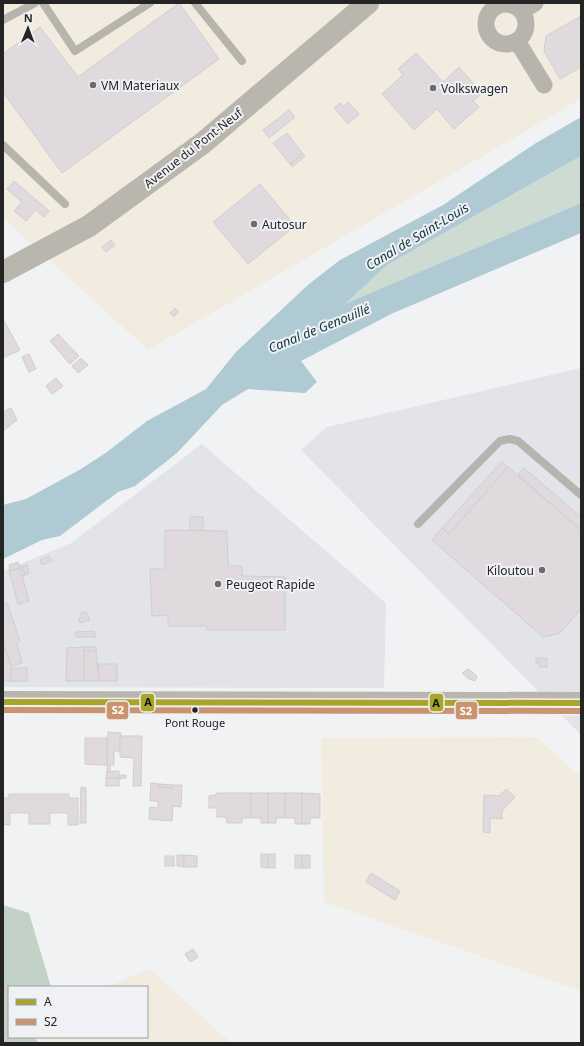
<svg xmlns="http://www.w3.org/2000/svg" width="584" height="1046" font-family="'Noto Sans',sans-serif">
<rect width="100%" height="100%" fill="#f1f2f3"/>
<g fill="#e2e4ea">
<polygon points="581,368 581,735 301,450 327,427"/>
<polygon points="202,444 386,603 384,688 3,687 3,571 71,543"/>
</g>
<g fill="#f2ebe0">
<polygon points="3,3 581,3 581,99 148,350 3,218"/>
<polygon points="536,737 581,777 581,991 324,902 321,738"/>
<polygon points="150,969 231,1043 38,1043 35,1037 147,1037 147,987 106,987"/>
</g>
<polygon fill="#cedbd3" points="581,156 581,203 344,305 387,265"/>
<polygon fill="#c2d2c6" points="3,905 29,913 51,987 9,987 9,1037 35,1037 38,1043 3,1043"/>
<polygon fill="#afcad3" points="581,117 581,156 387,265 345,304 581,203 581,233 391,314 301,361 317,382 305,393 248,389 222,405 177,453 135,486 118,492 60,536 42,540 3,559 3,505 26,499 81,469 107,452 147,421 206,389 236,352 309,284 340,260 443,205 536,143"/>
<g fill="#e0dade" stroke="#cfcecf">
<polygon points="179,3 219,59 62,173 3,92 3,54 40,27 78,77"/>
<polygon points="581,16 581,67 560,79 544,51 546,36"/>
<polygon points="416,53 443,82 459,67 482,93 473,101 479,107 454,129 437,109 414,130 382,94 403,75 398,69"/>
<polygon points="348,102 359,114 348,124 334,108 340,103 344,107"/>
<polygon points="289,110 295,117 269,138 263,130"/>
<polygon points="287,133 303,154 290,164 273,143"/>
<polygon points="303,154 305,156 292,167 290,164"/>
<polygon points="14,181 49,211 44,217 36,210 26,221 14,211 22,202 7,189"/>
<polygon points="260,184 295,226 248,264 213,222"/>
<polygon points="111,240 115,245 106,252 102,247"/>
<polygon points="175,308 178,312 174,317 170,313"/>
<polygon points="3,319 20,350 3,358"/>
<polygon points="58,334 79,356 70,364 50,341"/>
<polygon points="29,354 36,369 29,372 22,357"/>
<polygon points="81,358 88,365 78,373 72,366"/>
<polygon points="56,378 63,386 52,394 46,386"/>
<polygon points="11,408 17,420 3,431 3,412"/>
<polygon points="502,461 508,467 449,534 442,528"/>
<polygon points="508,467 581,530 581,609 560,633 543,637 432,540 442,528 449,534"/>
<polygon points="524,468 581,517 581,530 518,475"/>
<rect x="190" y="517" width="13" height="14"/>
<polygon points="165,530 227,531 228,566 242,566 242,576 285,577 285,630 207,630 207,626 168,626 168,615 152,616 150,569 165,569"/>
<polygon points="49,556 52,561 42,565 40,560"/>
<polygon points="18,562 20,568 10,571 9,565"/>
<polygon points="27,565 29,574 25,575 22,566"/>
<polygon points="22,566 25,575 22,576 19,567"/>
<polygon points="20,568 29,601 18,604 9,571"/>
<polygon points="7,603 20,641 17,643 22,663 11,666 3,642 3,604"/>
<polygon points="86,612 90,620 80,623 79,619 82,617 81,613"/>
<polygon points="94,631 96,637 76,637 76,632"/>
<rect x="84" y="647" width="12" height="4"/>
<polygon points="84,647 84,681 66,681 67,648"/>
<polygon points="3,648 5,648 11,666 11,681 3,681"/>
<polygon points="84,651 96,651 99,681 84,681"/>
<polygon points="536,658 547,658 547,667 539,667 539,663 536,663"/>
<polygon points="98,664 117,664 117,681 99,681"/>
<rect x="11" y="668" width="16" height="13"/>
<polygon points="468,669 477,676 475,681 469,679 462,673"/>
<rect x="193" y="724" width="6" height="3"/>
<polygon points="108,732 121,733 120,751 114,751 114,765 110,765 110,772 107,772"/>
<polygon points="120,736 142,736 141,786 133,786 134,758 120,757"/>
<polygon points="85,738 107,738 107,765 85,764"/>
<polygon points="119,771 119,778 106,778 107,772"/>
<polygon points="119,775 126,775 126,778 119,779"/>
<rect x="106" y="778" width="13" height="8"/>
<polygon points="151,783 159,784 159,787 173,788 174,785 182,785 181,807 173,806 172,821 149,819 150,807 158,808 158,801 150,801"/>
<polygon points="159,784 174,785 173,788 159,787"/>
<polygon points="81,787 86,788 86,823 80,823"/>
<polygon points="506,789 515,797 502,811 502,819 490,818 490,833 483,832 484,795 499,796"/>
<polygon points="217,793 251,793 251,818 242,818 242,823 227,823 226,817 217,817 217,808 209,808 209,796 216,795"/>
<polygon points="251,793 268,793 268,823 261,823 261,818 251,818"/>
<polygon points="268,793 285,793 285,818 276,818 276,823 268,823"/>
<polygon points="285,793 302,793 302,824 295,824 295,818 285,818"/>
<polygon points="302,793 320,794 320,818 310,818 310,824 302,824"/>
<polygon points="9,794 69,794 69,798 78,798 78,825 68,825 68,813 50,813 50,824 29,824 29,813 10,813 10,825 3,824 3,798 9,798"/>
<polygon points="261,854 268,854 268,868 261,867"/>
<rect x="268" y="854" width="7" height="14"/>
<polygon points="177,855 184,855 184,867 177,866"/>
<polygon points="184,855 197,856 197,867 184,867"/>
<rect x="295" y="855" width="7" height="13"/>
<rect x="302" y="855" width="8" height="13"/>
<rect x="165" y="856" width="9" height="10"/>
<polygon points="371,873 400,891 395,900 366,882"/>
<polygon points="193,949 198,957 190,962 185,954"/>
</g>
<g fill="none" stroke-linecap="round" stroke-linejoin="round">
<g stroke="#b6b4ac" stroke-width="8">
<polyline points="43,3 75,51 150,3"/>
<polyline points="195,3 242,61"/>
<polyline points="3,20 35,3"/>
<polyline points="3,145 65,204"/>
<polyline points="418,524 500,441 510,439 518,441 581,495"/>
</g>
<g stroke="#b6b4ac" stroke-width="17">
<circle cx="506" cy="24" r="20"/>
<polyline points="521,11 535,3"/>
<polyline points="517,41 544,85"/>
</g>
<g stroke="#b8b6ad" stroke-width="22">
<polyline points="3,272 89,226 203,143 368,3"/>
<polyline points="3,702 581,703"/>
</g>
<g stroke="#f0f1f4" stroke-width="9">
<polyline id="bus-1" points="3,702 581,703"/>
</g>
<g stroke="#f0f1f4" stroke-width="9">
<polyline id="bus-2" points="3,710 581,711"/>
</g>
<use href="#bus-1" stroke="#a8a52d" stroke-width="6"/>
<use href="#bus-2" stroke="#ca9471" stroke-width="6"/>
</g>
<g fill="#6c6c6d" stroke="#f0f1f4" stroke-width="1.5">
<circle cx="93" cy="85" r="4"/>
<circle cx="433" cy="88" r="4"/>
<circle cx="254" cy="224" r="4"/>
<circle cx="542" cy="570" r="4"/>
<circle cx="218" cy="584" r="4"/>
</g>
<circle fill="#242425" stroke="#f0f1f4" stroke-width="1.5" cx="195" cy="710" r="3.5"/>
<g text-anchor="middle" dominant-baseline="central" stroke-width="4" stroke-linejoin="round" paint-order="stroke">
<g font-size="11" fill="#242425" stroke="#f0f1f4">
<text x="195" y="722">Pont Rouge</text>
</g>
<g font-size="12" fill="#242425" stroke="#f0f1f4" text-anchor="start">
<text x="101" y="85">VM Materiaux</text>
<text x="441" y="88">Volkswagen</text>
<text x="262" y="224">Autosur</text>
<text x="534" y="570" text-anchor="end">Kiloutou</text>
<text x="226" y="584">Peugeot Rapide</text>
</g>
<g font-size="12" fill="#242425" stroke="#f0f1f4">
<text transform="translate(193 148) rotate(-38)">Avenue du Pont-Neuf</text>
</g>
<g font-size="13" font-style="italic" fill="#11353f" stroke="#f0f1f4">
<text transform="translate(417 236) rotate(-31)">Canal de Saint-Louis</text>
<text transform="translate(319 328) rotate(-22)">Canal de Genouillé</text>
</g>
</g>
<g stroke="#f0f1f4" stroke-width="1.5">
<rect x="140" y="693" width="15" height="19" rx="4" fill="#a8a52d"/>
<rect x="429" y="693" width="15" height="19" rx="4" fill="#a8a52d"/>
<rect x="106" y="701" width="23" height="19" rx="4" fill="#ca9471"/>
<rect x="455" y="701" width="23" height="19" rx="4" fill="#ca9471"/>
</g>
<g font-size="11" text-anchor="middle" font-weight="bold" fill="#fff">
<text x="118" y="714">S2</text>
<text x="466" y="715">S2</text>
</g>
<g font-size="11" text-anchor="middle" font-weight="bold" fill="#111">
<text x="148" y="706">A</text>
<text x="436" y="707">A</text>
</g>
<rect width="584" height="1046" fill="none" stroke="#242425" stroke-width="8"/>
<rect x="8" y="986" width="140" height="52" fill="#f0f1f4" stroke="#9e9fa1"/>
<rect x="16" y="999" width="20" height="6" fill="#a8a52d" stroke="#9e9fa1"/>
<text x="44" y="1006" font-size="12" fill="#242425">A</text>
<rect x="16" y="1019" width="20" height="6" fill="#ca9471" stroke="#9e9fa1"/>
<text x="44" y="1026" font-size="12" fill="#242425">S2</text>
<g transform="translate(28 28) rotate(1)" stroke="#f0f1f4" stroke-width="3" paint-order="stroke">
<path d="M0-3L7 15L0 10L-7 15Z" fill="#242425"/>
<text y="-6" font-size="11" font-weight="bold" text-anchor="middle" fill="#242425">N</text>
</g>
</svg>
